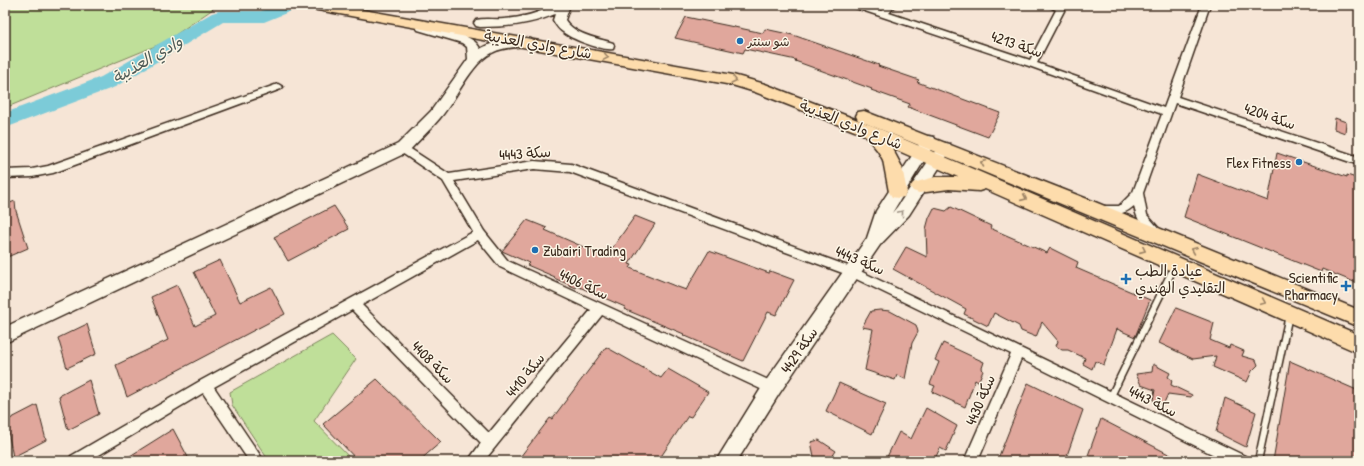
<svg xmlns="http://www.w3.org/2000/svg" width="1364" height="466" font-family="'Patrick Hand','Playpen Sans Arabic',sans-serif">
<rect width="100%" height="100%" fill="#f6e5d6"/>
<filter id="ink" filterUnits="userSpaceOnUse"><feTurbulence type="fractalNoise" baseFrequency=".025" numOctaves="2"/><feDisplacementMap in="SourceGraphic" scale="8" xChannelSelector="R" yChannelSelector="G"/><feConvolveMatrix kernelMatrix="1 2 1 2 8 2 1 2 1" color-interpolation-filters="sRGB"/></filter>
<g filter="url(#ink)">
<g fill="#bfdf99" stroke="#7d845c">
<polygon points="5,5 208,5 213,9 165,42 5,108"/>
<polygon points="332,335 356,359 314,421 353,461 269,461 232,405 230,392"/>
</g>
<g fill="none" stroke-linecap="round" stroke-linejoin="round">
<polygon fill="#7bcbd8" fill-rule="evenodd" points="274,5 299,5 296,9 264,22 223,22 115,87 5,128 5,113 101,77 212,13 219,11 261,11"/>
</g>
<g fill="#e0a79c" stroke="#3b2a1e">
<polygon points="686,17 763,33 765,29 793,35 879,65 878,66 919,80 917,82 1000,113 988,137 908,107 910,104 871,90 872,89 795,61 796,60 745,49 743,53 675,38"/>
<polygon points="1335,118 1346,122 1345,133 1334,129"/>
<polygon points="1277,153 1347,177 1347,175 1359,179 1359,284 1322,269 1321,272 1184,217 1197,174 1268,201"/>
<polygon points="15,201 16,211 28,248 5,258 5,205"/>
<polygon points="334,206 349,229 288,261 274,237"/>
<polygon points="951,207 991,226 990,228 1047,253 1050,248 1078,262 1076,268 1150,300 1135,337 1117,329 1104,365 1095,361 1092,369 1083,364 1085,358 1068,350 1062,350 1056,346 1058,341 1042,322 1036,337 1021,331 1019,326 994,313 988,326 964,314 966,309 893,269 906,247 927,257 926,229 929,218 934,208 946,211"/>
<polygon points="635,216 655,224 629,264 632,265 630,268 675,286 686,290 709,251 769,273 770,271 794,280 776,315 768,312 743,361 683,335 684,334 624,309 625,307 577,286 576,288 554,278 555,277 527,265 529,263 502,251 527,220 547,228 545,230 606,257"/>
<polygon points="220,260 240,302 271,287 285,314 127,397 116,365 168,340 151,297 177,285 195,326 215,316 194,272"/>
<polygon points="1176,308 1214,323 1210,340 1229,348 1230,345 1244,351 1242,356 1256,360 1258,365 1252,371 1247,382 1213,367 1216,356 1193,359 1159,343"/>
<polygon points="880,310 890,311 916,325 918,332 912,343 905,379 897,375 895,380 865,370 873,329 862,327 871,311"/>
<polygon points="87,324 96,354 67,368 58,338"/>
<polygon points="943,343 984,362 982,368 983,371 978,382 975,380 965,407 932,392 935,386 930,384 939,362 935,360"/>
<polygon points="606,347 661,378 668,369 708,392 691,417 688,416 658,461 517,461 550,418 552,419"/>
<polygon points="1290,361 1359,391 1359,461 1273,461"/>
<polygon points="1153,364 1170,373 1168,377 1172,380 1171,385 1192,395 1191,397 1168,394 1163,405 1153,400 1155,390 1141,385 1136,374 1152,372"/>
<polygon points="377,379 441,442 419,461 358,461 323,424"/>
<polygon points="89,380 99,414 68,430 59,396"/>
<polygon points="839,383 886,404 872,434 826,411"/>
<polygon points="1028,383 1083,410 1065,461 997,461"/>
<polygon points="1225,398 1256,412 1246,447 1216,432"/>
<polygon points="37,405 46,440 13,457 6,421"/>
<polygon points="926,408 957,426 946,451 940,448 934,461 893,461 887,457 899,432 911,439"/>
<polygon points="1101,419 1182,461 1086,461"/>
<polygon points="173,429 190,461 122,461"/>
<polygon points="819,440 836,451 829,461 815,461 811,442"/>
</g>
<g fill="none" stroke-linecap="round" stroke-linejoin="round">
<g stroke="#3b2a1e" stroke-width="9">
<g id="lane">
<polyline points="1110,398 1175,265"/>
<polyline points="1258,461 1289,315"/>
</g>
</g>
<g stroke="#3b2a1e" stroke-width="3">
<g id="street">
<path d="M 852,5 L 864,5 L 882,11 L 887,5 L 896,5 L 889,13 L 1030,60 L 1056,10 L 1046,5 L 1067,5 L 1037,63 L 1164,108 L 1202,5 L 1210,5 L 1178,97 L 1359,157 L 1359,165 L 1175,103 L 1143,193 L 1147,215 L 1162,232 L 1161,235 L 1157,236 C 1144,232 1136,218 1134,206 C 1123,216 1110,216 1097,212 L 1096,209 L 1097,206 L 1119,206 L 1133,192 L 1162,114 L 1029,66 L 853,7 Z"/>
<polygon points="278,84 283,87 281,89 53,173 32,177 5,178 5,170 32,169 48,166"/>
<path d="M 403,144 L 449,174 L 534,161 L 571,164 L 856,269 L 1245,456 L 1247,461 L 1226,461 L 1021,359 L 978,461 L 964,461 L 1011,354 L 848,275 L 570,172 L 534,169 L 454,181 L 484,231 L 508,261 L 777,384 L 778,388 L 777,392 L 772,394 L 767,392 L 602,315 L 484,461 L 468,461 L 481,443 L 352,310 L 214,387 L 264,461 L 249,461 L 203,393 L 89,461 L 69,461 L 71,456 L 200,381 L 473,232 L 443,181 L 399,151 L 398,148 L 399,145 ZM 478,240 L 500,267 L 591,310 L 489,433 L 362,305 Z"/>
</g>
</g>
<g stroke="#3b2a1e" stroke-width="3">
<g id="secondary">
<path d="M 555,5 L 570,5 L 565,20 C 575,35 597,38 613,43 L 614,46 L 613,49 C 602,51 571,39 563,32 C 558,29 556,25 553,20 L 555,14 C 530,25 506,27 480,27 L 476,26 L 474,23 L 476,20 C 485,18 494,20 504,19 C 522,18 538,13 555,5 Z"/>
<path d="M 422,23 C 436,27 476,34 480,49 C 494,41 514,35 531,39 L 532,42 L 531,45 C 516,48 505,46 492,53 C 471,63 456,100 440,118 C 430,130 419,140 408,152 L 5,343 L 5,327 L 398,144 L 431,111 L 468,59 L 467,47 L 462,43 L 418,30 L 416,27 L 418,24 Z"/>
<polygon points="929,136 934,137 936,141 892,213 897,207 940,144 945,143 950,144 952,148 909,215 880,245 858,277 779,394 737,461 716,461 765,382 867,238 876,211 924,137"/>
</g>
</g>
<g stroke="#3b2a1e" stroke-width="3">
<g id="primary">
<polygon points="305,5 335,5 733,75 765,84 873,126 1359,335 1359,353 985,189 979,191 949,189 919,193 913,191 910,187 913,183 935,177 958,177 892,148 902,167 907,192 904,197 898,198 892,197 889,192 883,160 878,151 865,135 755,92 732,85 312,9 307,8"/>
<polygon points="864,111 1090,200 1359,310 1359,327 858,120 856,116 858,112"/>
</g>
</g>
<use href="#lane" stroke="#fcf5e5" stroke-width="6"/>
<use href="#street" fill="#fcf5e5" fill-rule="evenodd"/>
<use href="#secondary" fill="#fcf5e5" fill-rule="evenodd"/>
<use href="#primary" fill="#fddcac" fill-rule="evenodd"/>
</g>
<defs><path id="oneway-chevron" d="M-2-3.5L2.5 0L-2 3.5" fill="none" stroke-width="1.6" stroke-linecap="round" stroke-linejoin="round"/></defs>
<g stroke="#9c8365">
<use href="#oneway-chevron" transform="translate(606 57) rotate(10)"/>
<use href="#oneway-chevron" transform="translate(734 80) rotate(14)"/>
<use href="#oneway-chevron" transform="translate(983 163) rotate(-158)"/>
<use href="#oneway-chevron" transform="translate(1024 198) rotate(24)"/>
<use href="#oneway-chevron" transform="translate(1143 250) rotate(24)"/>
<use href="#oneway-chevron" transform="translate(1194 250) rotate(-157)"/>
<use href="#oneway-chevron" transform="translate(1263 302) rotate(23)"/>
</g>
<use stroke="#9c9082" href="#oneway-chevron" transform="translate(901 213) rotate(-50)"/>
</g>
<g fill="#1f6fb2" stroke="#fcf5e5" stroke-width="1.5">
<circle cx="740" cy="41" r="4"/>
<circle cx="1299" cy="162" r="4"/>
<circle cx="535" cy="250" r="4"/>
<path d="M1124 273h4v4h4v4h-4v4h-4v-4h-4v-4h4z"/>
<path d="M1344 280h4v4h4v4h-4v4h-4v-4h-4v-4h4z"/>
</g>
<g text-anchor="middle" dominant-baseline="central" stroke-width="3" stroke-linejoin="round" paint-order="stroke">
<g font-size="13" fill="#3b2a1e" stroke="#fcf5e5" text-anchor="start">
<text x="748" y="41">شو سنتر</text>
</g>
<g font-size="15" fill="#3b2a1e" stroke="#fcf5e5">
<text transform="translate(538 44) rotate(10)">شارع وادي العذيبة</text>
<text transform="translate(1017 44) rotate(19)">سكة 4213</text>
<text transform="translate(1270 116) rotate(19)">سكة 4204</text>
<text transform="translate(851 124) rotate(22)">شارع وادي العذيبة</text>
<text transform="translate(525 153) rotate(-4)">سكة 4443</text>
<text transform="translate(860 260) rotate(23)">سكة 4443</text>
<text transform="translate(584 284) rotate(25)">سكة 4406</text>
<text transform="translate(799 350) rotate(-55)">سكة 4429</text>
<text transform="translate(433 362) rotate(45)">سكة 4408</text>
<text transform="translate(525 375) rotate(-51)">سكة 4410</text>
<text transform="translate(980 400) rotate(-67)">سكة 4430</text>
<text transform="translate(1153 401) rotate(26)">سكة 4443</text>
</g>
<g font-size="15" fill="#3b2a1e" stroke="#fcf5e5" text-anchor="end">
<text x="1291" y="162">Flex Fitness</text>
<text x="543" y="250" text-anchor="start">Zubairi Trading</text>
<text x="1135" y="270" text-anchor="start">عيادة الطب<tspan x="1135" dy="17">التقليدي الهندي</tspan></text>
<text x="1338" y="277">Scientific<tspan x="1338" dy="17">Pharmacy</tspan></text>
</g>
<g font-size="16" font-style="italic" fill="#4e5a56" stroke="#fcf5e5">
<text transform="translate(147 59) rotate(-30)">وادي العذيبة</text>
</g>
</g>
<rect width="1364" height="466" fill="none" stroke="#fcf5e5" stroke-width="20"/>
<rect x="10" y="10" width="1344" height="446" fill="none" stroke="#3b2a1e" stroke-width="1.5" filter="url(#ink)"/>
</svg>
